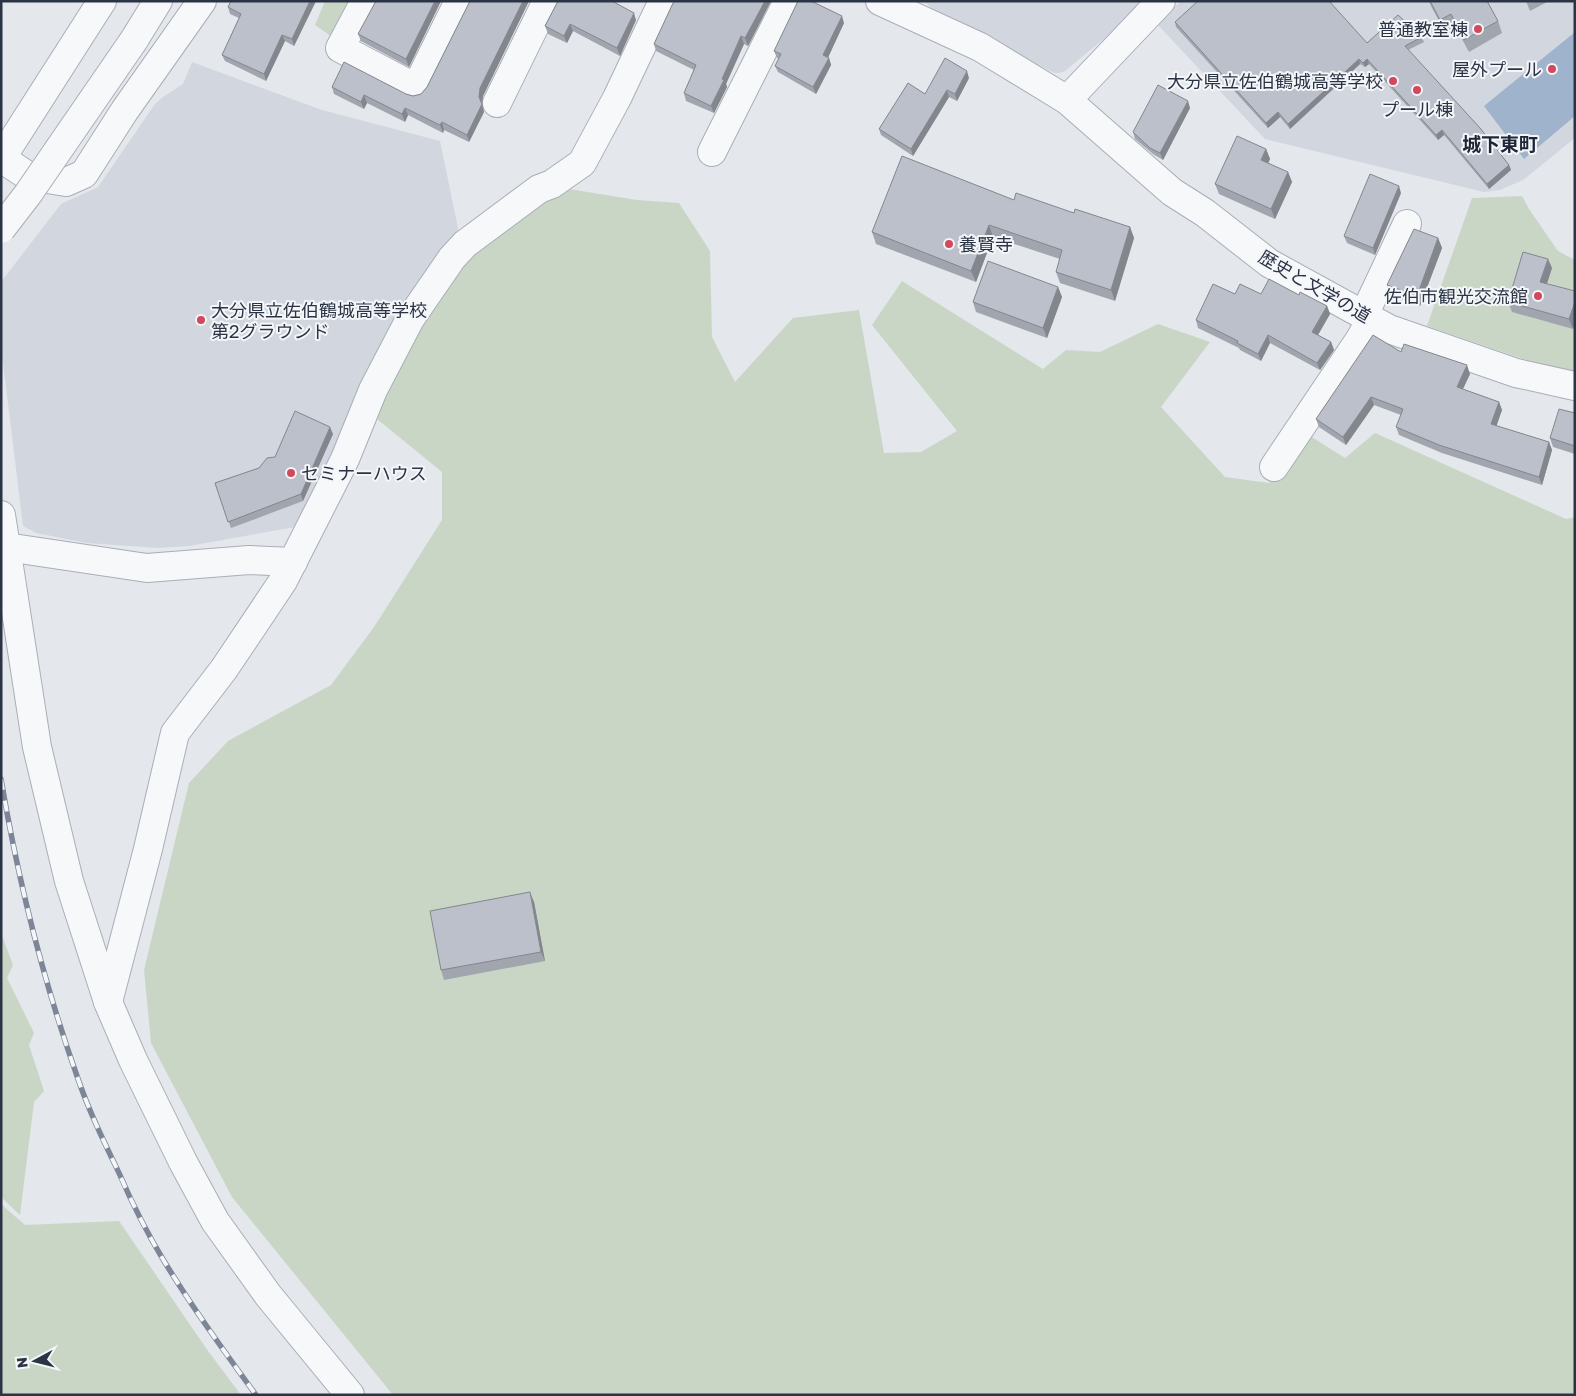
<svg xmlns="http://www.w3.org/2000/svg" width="1576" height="1396" font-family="'Golos Text','Noto Sans JP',sans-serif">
<rect width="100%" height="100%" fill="#e4e7ec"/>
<g fill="#d2d6de">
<polygon points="924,1 1141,1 1106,37 1065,71 1059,73 1054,73 933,10"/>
<polygon points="1181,1 1575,1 1575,138 1523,180 1500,190 1484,192 1265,139 1157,24"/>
<polygon points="192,62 322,110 440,141 459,233 367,381 295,527 189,546 159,548 87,543 36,533 23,526 1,346 1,282 61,204 98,187 155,104 163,97 183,84"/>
</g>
<g fill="#c9d6c5">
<polygon points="325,1 354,1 335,39 315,25"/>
<polygon points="569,189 637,200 679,203 710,251 712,337 735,382 793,318 859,310 884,453 921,452 957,431 872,325 902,281 1043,369 1066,350 1100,352 1158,324 1210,342 1161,407 1225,477 1269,483 1307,434 1345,458 1375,433 1566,519 1575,517 1575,1395 393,1395 232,1197 151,1043 144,970 189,783 228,741 331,685 374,627 442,520 442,472 377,419 393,364 463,258 526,208"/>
<polygon points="1522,196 1529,209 1558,251 1575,260 1575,369 1573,373 1532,362 1427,326 1472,198"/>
<polygon points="1,933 13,965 7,978 34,1033 29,1045 44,1091 34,1102 20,1215 1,1197"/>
<polygon points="1,1204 25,1225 119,1221 208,1351 241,1395 1,1395"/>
</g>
<polygon fill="#9fb4cc" points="1575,32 1575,116 1524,159 1484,106"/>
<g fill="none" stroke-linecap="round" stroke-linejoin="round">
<g stroke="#a9aeb7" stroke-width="30">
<g id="minor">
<polyline points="365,1 340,48 416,88 459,1"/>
<polyline points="880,1 980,47 1067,100 1172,192 1205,213 1269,263 1389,329 1516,373 1575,386"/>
<polyline points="134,40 158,1"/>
<polyline points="1067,100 1161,1"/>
<polyline points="497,103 547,1"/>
<polyline points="712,152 788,1"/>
<polyline points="1,158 28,176 66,182 84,174 125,110 202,1"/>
<polyline points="1,159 102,1"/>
<polyline points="1364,315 1407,224"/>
<polyline points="1274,467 1360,339 1371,319"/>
<polyline points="1,515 37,747 69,881 108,1002 133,1060 183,1162 215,1221 268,1295 350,1395"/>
<polyline points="6,547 147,568 249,560 293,562"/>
<polyline points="108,1002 148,849 175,733 224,669 283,581 345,459 373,390 410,319 452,258 465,244 539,189 552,184 582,163 617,98 663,1"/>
</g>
</g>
<use href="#minor" stroke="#f7f8fa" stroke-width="28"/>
<g stroke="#7d8696" stroke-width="5.5">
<path id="rail" d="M 1,779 C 18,880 43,980 77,1076 C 88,1109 104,1142 119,1173 C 132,1203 147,1233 164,1261 C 192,1307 224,1351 256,1395"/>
</g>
<use href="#rail" stroke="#f4f6f9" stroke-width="4" stroke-dasharray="11" stroke-linecap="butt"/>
<g stroke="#a9aeb7" stroke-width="30" stroke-linecap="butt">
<polyline id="minor-bridge" points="1,229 28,194 134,40"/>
</g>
<use href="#minor-bridge" stroke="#f7f8fa" stroke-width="28"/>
</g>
<g fill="#a1a5ae">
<polygon points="231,1 316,1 294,46 285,41 266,81 225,61 222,55 239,18 230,14 228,7"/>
<polygon points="441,1 409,67 361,41 358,34"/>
<polygon points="470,1 529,1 483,96 482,104 484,112 469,142 444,130 443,133 408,115 405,122 367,103 364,109 334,94 332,87 406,94 413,96 421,94 427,87"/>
<polygon points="558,1 636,20 620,56 573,31 567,43 548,34 545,26"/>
<polygon points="674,1 771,1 748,46 744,44 726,84 727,87 714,113 686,101 684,93 694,70 656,51 654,44"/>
<polygon points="1429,1 1487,1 1498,21 1502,33 1469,52 1455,26 1445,32 1431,6"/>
<polygon points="1526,1 1549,1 1530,11"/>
<polygon points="1175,22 1367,43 1422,37 1424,42 1408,50 1509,165 1511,170 1489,189 1444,135 1438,140 1369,64 1365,67 1360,64 1290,129 1280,117 1268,128 1176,27"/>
<polygon points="844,23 828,57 829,58 831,65 816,94 778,72 775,66 779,59 777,58 774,51"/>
<polygon points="969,78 957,101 949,97 913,156 881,135 879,129 925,94"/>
<polygon points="1190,108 1163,160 1153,154 1135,139 1133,132"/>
<polygon points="1266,149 1270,159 1268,163 1288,172 1292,182 1275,219 1219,194 1215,184"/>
<polygon points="1401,193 1375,255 1347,243 1344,236"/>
<polygon points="1014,200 1074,213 1130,227 1134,238 1115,301 1060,283 1056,272 1060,259 993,237 976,282 876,244 872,232"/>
<polygon points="1438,238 1442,248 1420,306 1391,295 1387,285"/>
<polygon points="1552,268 1547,284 1575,291 1573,329 1512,312 1508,302"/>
<polygon points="1058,287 1062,297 1047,338 976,312 973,302"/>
<polygon points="1235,294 1299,295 1327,306 1330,314 1318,335 1331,342 1334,350 1320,370 1270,343 1261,361 1240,350 1239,348 1198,328 1196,320"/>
<polygon points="1401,352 1470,374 1463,389 1499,402 1502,410 1496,426 1549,442 1552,450 1542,485 1442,453 1399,435 1396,427 1401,415 1374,405 1346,445 1319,427 1316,419"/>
<polygon points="1575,413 1575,454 1553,447 1550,438"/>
<polygon points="333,434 303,501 231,528 215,483 259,468 275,457"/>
<polygon points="534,902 545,961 444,980 441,970"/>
</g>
<g fill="#83868d">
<polygon points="310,1 316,1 294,46 292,39"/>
<polygon points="435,1 441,1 409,67 406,59"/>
<polygon points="523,1 529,1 483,96 482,104 484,112 469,142 467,135 479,97 480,88"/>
<polygon points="765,1 771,1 748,46 745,38"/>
<polygon points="634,13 636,20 620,56 617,48"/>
<polygon points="842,16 844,23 826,62 823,55"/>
<polygon points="570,24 573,31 567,43 564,36"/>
<polygon points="282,35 285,41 266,81 264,74"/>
<polygon points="741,36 744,44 726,84 727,87 714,113 711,106 722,79"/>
<polygon points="829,58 831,65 816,94 813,87"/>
<polygon points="1359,59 1360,64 1290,129 1288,124"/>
<polygon points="1367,59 1369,64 1365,67 1363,63"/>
<polygon points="967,71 969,78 957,101 955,94"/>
<polygon points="947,90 949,97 913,156 911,149"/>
<polygon points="364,95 367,103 364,109 361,102"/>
<polygon points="1188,101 1190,108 1163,160 1160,153"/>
<polygon points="405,108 408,115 405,122 402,114"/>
<polygon points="1278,112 1280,117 1268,128 1266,123"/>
<polygon points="442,122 444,130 443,133 440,125"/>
<polygon points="1442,130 1444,135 1438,140 1436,135"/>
<polygon points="1266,149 1270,159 1265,170 1261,160"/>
<polygon points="1509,165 1511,170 1489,189 1487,184"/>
<polygon points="1288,172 1292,182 1275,219 1271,209"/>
<polygon points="1399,186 1401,193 1375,255 1373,248"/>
<polygon points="989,225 993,237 976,282 971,271"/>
<polygon points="1130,227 1134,238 1115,301 1111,290"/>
<polygon points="1438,238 1442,248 1420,306 1417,296"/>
<polygon points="1548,259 1552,268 1544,292 1540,282"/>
<polygon points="1058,287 1062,297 1047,338 1043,328"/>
<polygon points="1575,302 1575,324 1573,329 1569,319"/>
<polygon points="1327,306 1330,314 1315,340 1312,332"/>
<polygon points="1268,335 1270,343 1261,361 1258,354"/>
<polygon points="1331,342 1334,350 1320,370 1317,363"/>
<polygon points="1467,365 1470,374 1460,395 1457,387"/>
<polygon points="1371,397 1374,405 1346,445 1343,437"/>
<polygon points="1499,402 1502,410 1494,433 1491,424"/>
<polygon points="330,427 333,434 303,501 301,494"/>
<polygon points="1549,442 1552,450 1542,485 1539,477"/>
<polygon points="530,892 534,902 545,961 541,952"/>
</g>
<g fill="#bbc0ca" stroke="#83868d">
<polygon points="231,1 310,1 292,39 282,35 264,74 222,55 241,14 228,7"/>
<polygon points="376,1 435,1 406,59 358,34"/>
<polygon points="470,1 523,1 480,88 479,97 482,104 467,135 442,122 440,125 405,108 402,114 364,95 361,102 332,87 344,62 406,94 413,96 421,94 427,87"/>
<polygon points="558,1 612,1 634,13 617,48 570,24 564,36 545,26"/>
<polygon points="674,1 765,1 745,38 741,36 722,79 724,80 711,106 684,93 696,65 654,44"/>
<polygon points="798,1 811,1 842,16 823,55 829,58 813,87 775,66 781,54 774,51"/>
<polygon points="1198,1 1329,1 1367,43 1398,15 1422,37 1405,46 1480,128 1509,165 1487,184 1442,130 1436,135 1367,59 1363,63 1359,59 1288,124 1278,112 1266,123 1175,22"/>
<polygon points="1430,1 1487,1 1498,21 1464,40 1451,14 1440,20"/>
<polygon points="945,58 967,71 955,94 947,90 911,149 879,129 908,83 925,94"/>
<polygon points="1158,85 1188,101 1160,153 1150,148 1133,132"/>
<polygon points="1237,136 1266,149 1261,160 1288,172 1271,209 1215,184"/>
<polygon points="902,156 1014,200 1016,193 1074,213 1075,209 1130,227 1111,290 1056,272 1062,250 989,225 971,271 872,232"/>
<polygon points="1370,174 1399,186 1373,248 1344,236"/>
<polygon points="1414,229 1438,238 1417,296 1387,285"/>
<polygon points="1523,252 1548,259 1540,282 1575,291 1575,302 1569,319 1508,302"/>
<polygon points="988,261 1058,287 1043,328 973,302"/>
<polygon points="1269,279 1299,295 1300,292 1327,306 1312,332 1331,342 1317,363 1268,335 1258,354 1237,343 1238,341 1196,320 1213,284 1235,294 1240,284 1261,294"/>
<polygon points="1373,335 1401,352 1404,344 1467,365 1457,387 1499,402 1491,424 1549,442 1539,477 1439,445 1396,427 1403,409 1371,397 1343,437 1316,419"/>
<polygon points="1559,409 1575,413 1575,446 1550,438"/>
<polygon points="295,411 330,427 301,494 228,522 215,483 259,468 267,458 275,457"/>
<polygon points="530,892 541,952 441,970 430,911"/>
</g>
<g fill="#d1495b" stroke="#f4f6f9" stroke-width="2">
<circle cx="1478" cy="29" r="5"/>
<circle cx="1552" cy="69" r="5"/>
<circle cx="1393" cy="81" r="5"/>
<circle cx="1417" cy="90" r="5"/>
<circle cx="949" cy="244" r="5"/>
<circle cx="1538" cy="296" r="5"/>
<circle cx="201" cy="320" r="5"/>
<circle cx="291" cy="473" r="5"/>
</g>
<g text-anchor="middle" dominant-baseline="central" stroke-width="4" stroke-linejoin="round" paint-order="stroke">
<g font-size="18" fill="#2b3445" stroke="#f4f6f9" text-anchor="end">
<text x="1468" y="29">普通教室棟</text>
<text x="1542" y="69">屋外プール</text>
<text x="1383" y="81">大分県立佐伯鶴城高等学校</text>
<text x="1417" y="109" text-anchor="middle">プール棟</text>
<text x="959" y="244" text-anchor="start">養賢寺</text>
<text x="1528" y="296">佐伯市観光交流館</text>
<text x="211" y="310" text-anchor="start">大分県立佐伯鶴城高等学校<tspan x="211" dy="21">第2グラウンド</tspan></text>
<text x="301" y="473" text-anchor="start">セミナーハウス</text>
</g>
<g font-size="18" fill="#2b3445" stroke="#f4f6f9">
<text transform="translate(1315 286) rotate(30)">歴史と文学の道</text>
</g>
<g font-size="19" font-weight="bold" fill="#1d2536" stroke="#f4f6f9">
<text x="1500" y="143">城下東町</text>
</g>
</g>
<rect width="1576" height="1396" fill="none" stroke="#2b3445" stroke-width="5"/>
<g transform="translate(35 1361) rotate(263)" stroke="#f4f6f9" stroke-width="4" paint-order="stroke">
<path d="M0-4L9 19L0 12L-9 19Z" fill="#2b3445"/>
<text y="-8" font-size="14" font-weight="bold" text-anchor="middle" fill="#2b3445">N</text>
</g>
</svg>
